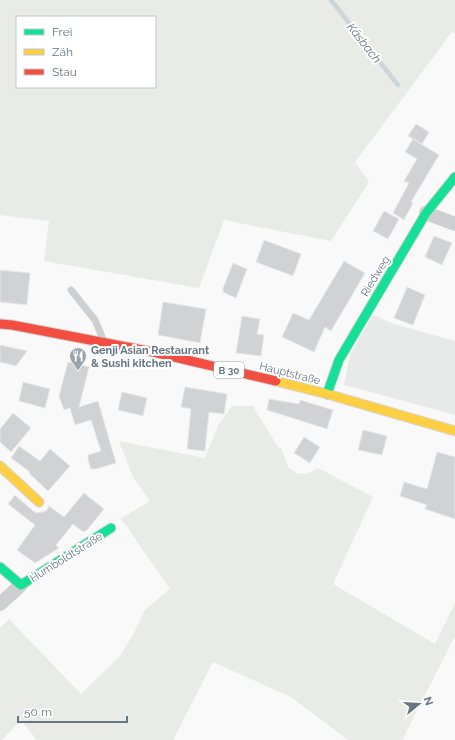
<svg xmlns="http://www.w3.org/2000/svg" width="455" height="740" font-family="Raleway,sans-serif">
  <rect width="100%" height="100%" fill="#f9f9f9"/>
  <!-- built -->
  <polygon fill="#e8e9e9" points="373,315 394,324 455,341 455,415 344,385 350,355"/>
  <!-- green -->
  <g fill="#e8ebe6" fill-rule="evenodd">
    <path d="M0,0H455V34L452,32L355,162L369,182L331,241L224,220L199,288L44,261L49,221L0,215ZM17,17H155V87H17Z"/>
    <polygon points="232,406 253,406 278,447 282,449 288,467 296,473 307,474 318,468 373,497 333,584 435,644 455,603 455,636 402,740 348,740 291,697 213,662 173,740 37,740 21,720 2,740 0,740 0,628 9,619 81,694 120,656 135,631 145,610 170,589 125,524 120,519 150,501 133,477 119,441 205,458 219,424"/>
  </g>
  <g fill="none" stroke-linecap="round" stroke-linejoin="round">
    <!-- stream -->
    <polyline stroke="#ced6d9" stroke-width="4.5" points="331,0 398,85"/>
  </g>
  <!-- building -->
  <g fill="#d0d2d3" stroke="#e8e8e8">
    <polygon points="416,124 429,132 422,144 408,136"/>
    <polygon points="413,139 439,155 411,202 413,203 404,220 393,213 409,183 404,181 417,159 405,152"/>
    <polygon points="384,211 399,219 388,239 373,231"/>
    <polygon points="434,236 452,243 442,265 425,257"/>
    <polygon points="264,240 301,254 293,276 256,262"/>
    <polygon points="344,261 365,273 331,331 325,327 314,352 282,337 293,313 309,320"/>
    <polygon points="233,263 247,269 236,298 223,292 223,288"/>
    <polygon points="0,270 30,273 27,305 0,302"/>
    <polygon points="407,287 425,295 413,325 394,318"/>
    <polygon points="163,302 206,309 200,343 158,335"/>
    <polygon points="242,316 260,319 257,334 264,335 261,356 236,353"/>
    <polygon points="0,345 27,351 16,366 0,362"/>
    <polygon points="68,362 89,367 79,407 98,401 116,463 96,469 91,469 88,459 88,455 101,451 91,420 75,425 70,408 64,410 59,396"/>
    <polygon points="23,382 50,389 45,408 19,401"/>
    <polygon points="185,387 227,394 224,414 209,412 205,451 187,449 191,409 181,407"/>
    <polygon points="122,392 147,398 143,416 118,410"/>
    <polygon points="269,399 299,404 300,400 333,410 327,429 267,410"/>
    <polygon points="13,413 31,428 11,452 0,442 0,429"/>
    <polygon points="363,430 387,436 382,455 358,450"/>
    <polygon points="304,437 320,447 310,463 294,453"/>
    <polygon points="19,446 40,461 50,449 70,466 48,491 29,473 30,472 11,458"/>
    <polygon points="437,452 455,457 455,519 425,509 427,505 400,496 404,482 427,489"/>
    <polygon points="84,493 104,509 87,530 83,532 73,524 56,545 59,548 35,563 17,550 35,525 8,504 15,495 32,510 36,513 43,512 47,510 49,506 64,517"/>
  </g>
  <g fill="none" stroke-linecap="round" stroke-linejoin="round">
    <!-- fast casing -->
    <g stroke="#d5d6d7" stroke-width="11">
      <g id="fast">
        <polyline points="327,394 339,360 426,213 455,177"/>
        <polyline points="0,567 21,585 111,528"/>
      </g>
    </g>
    <!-- slow casing -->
    <g stroke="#d5d6d7" stroke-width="11">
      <g id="slow">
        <polyline points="276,381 327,394 455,431"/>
        <polyline points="0,466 39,502"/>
      </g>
    </g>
    <!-- jam casing -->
    <g stroke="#d5d6d7" stroke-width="11">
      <polyline id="jam" points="0,324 12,325 153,352 276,381"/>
    </g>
    <!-- lane -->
    <polyline stroke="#cecfd0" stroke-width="7" points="71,290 95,320 103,339"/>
    <!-- street -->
    <g stroke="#cecfd0" stroke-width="14">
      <polyline points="426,213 455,224"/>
      <polyline points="0,604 21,585"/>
    </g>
    <!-- fast -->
    <use href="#fast" stroke="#16e098" stroke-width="9"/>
    <!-- slow -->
    <use href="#slow" stroke="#ffcf43" stroke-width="9"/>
    <!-- jam -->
    <use href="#jam" stroke="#f24e42" stroke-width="9"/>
  </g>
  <!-- icons -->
  <defs>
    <g id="restaurant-pin" transform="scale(0.9)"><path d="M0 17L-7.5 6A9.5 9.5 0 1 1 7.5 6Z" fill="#99a4ac" stroke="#fff"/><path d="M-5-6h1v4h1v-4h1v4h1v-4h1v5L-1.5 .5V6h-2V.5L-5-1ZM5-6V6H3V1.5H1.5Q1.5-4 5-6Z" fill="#fff"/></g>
  </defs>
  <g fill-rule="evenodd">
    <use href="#restaurant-pin" x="78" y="356"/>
  </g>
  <g text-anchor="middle" stroke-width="4" stroke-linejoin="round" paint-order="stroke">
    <!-- shield labels -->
    <rect fill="#fff" stroke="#939fa8" stroke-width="1" x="214" y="362" width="30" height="16" rx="3"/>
    <g font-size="10" font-weight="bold" fill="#657683">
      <text x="229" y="374">B 30</text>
    </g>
    <!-- street labels -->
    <g font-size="11" fill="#657683" stroke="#fff">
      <text transform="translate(375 276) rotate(-59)" y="4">Riedweg</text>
      <text transform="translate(290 373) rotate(14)" y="4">Hauptstraße</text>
      <text transform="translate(66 557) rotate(-32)" y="4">Humboldtstraße</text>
    </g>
    <!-- poi labels -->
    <g font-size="11" font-weight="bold" fill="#657683" stroke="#fff" text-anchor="start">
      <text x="91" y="354">Genji Asian Restaurant<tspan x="91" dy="13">&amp; Sushi kitchen</tspan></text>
    </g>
    <!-- water labels -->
    <g font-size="12" font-style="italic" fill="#60757c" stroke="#fff">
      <text transform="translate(364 43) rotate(52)" y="4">Käsbach</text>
    </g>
  </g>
  <!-- legend -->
  <rect x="16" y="16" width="140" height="72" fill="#ffffff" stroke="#c1c8cd"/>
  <rect x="24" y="29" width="20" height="6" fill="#16e098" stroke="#c1c8cd"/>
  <text x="52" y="36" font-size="12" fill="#657683">Frei</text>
  <rect x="24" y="49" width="20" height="6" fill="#ffcf43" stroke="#c1c8cd"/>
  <text x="52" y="56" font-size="12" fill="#657683">Zäh</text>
  <rect x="24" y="69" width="20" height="6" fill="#f24e42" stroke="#c1c8cd"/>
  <text x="52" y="76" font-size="12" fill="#657683">Stau</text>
  <!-- north arrow -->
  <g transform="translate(419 704) rotate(72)" stroke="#ffffff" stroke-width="3" paint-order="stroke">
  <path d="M0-3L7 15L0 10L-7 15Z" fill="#657683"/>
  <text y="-6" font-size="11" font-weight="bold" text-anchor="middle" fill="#657683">N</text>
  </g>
  <!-- scale -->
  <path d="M18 716v6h109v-6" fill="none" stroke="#657683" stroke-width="2"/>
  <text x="24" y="716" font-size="12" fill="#657683" stroke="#ffffff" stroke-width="3" paint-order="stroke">50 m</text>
</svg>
